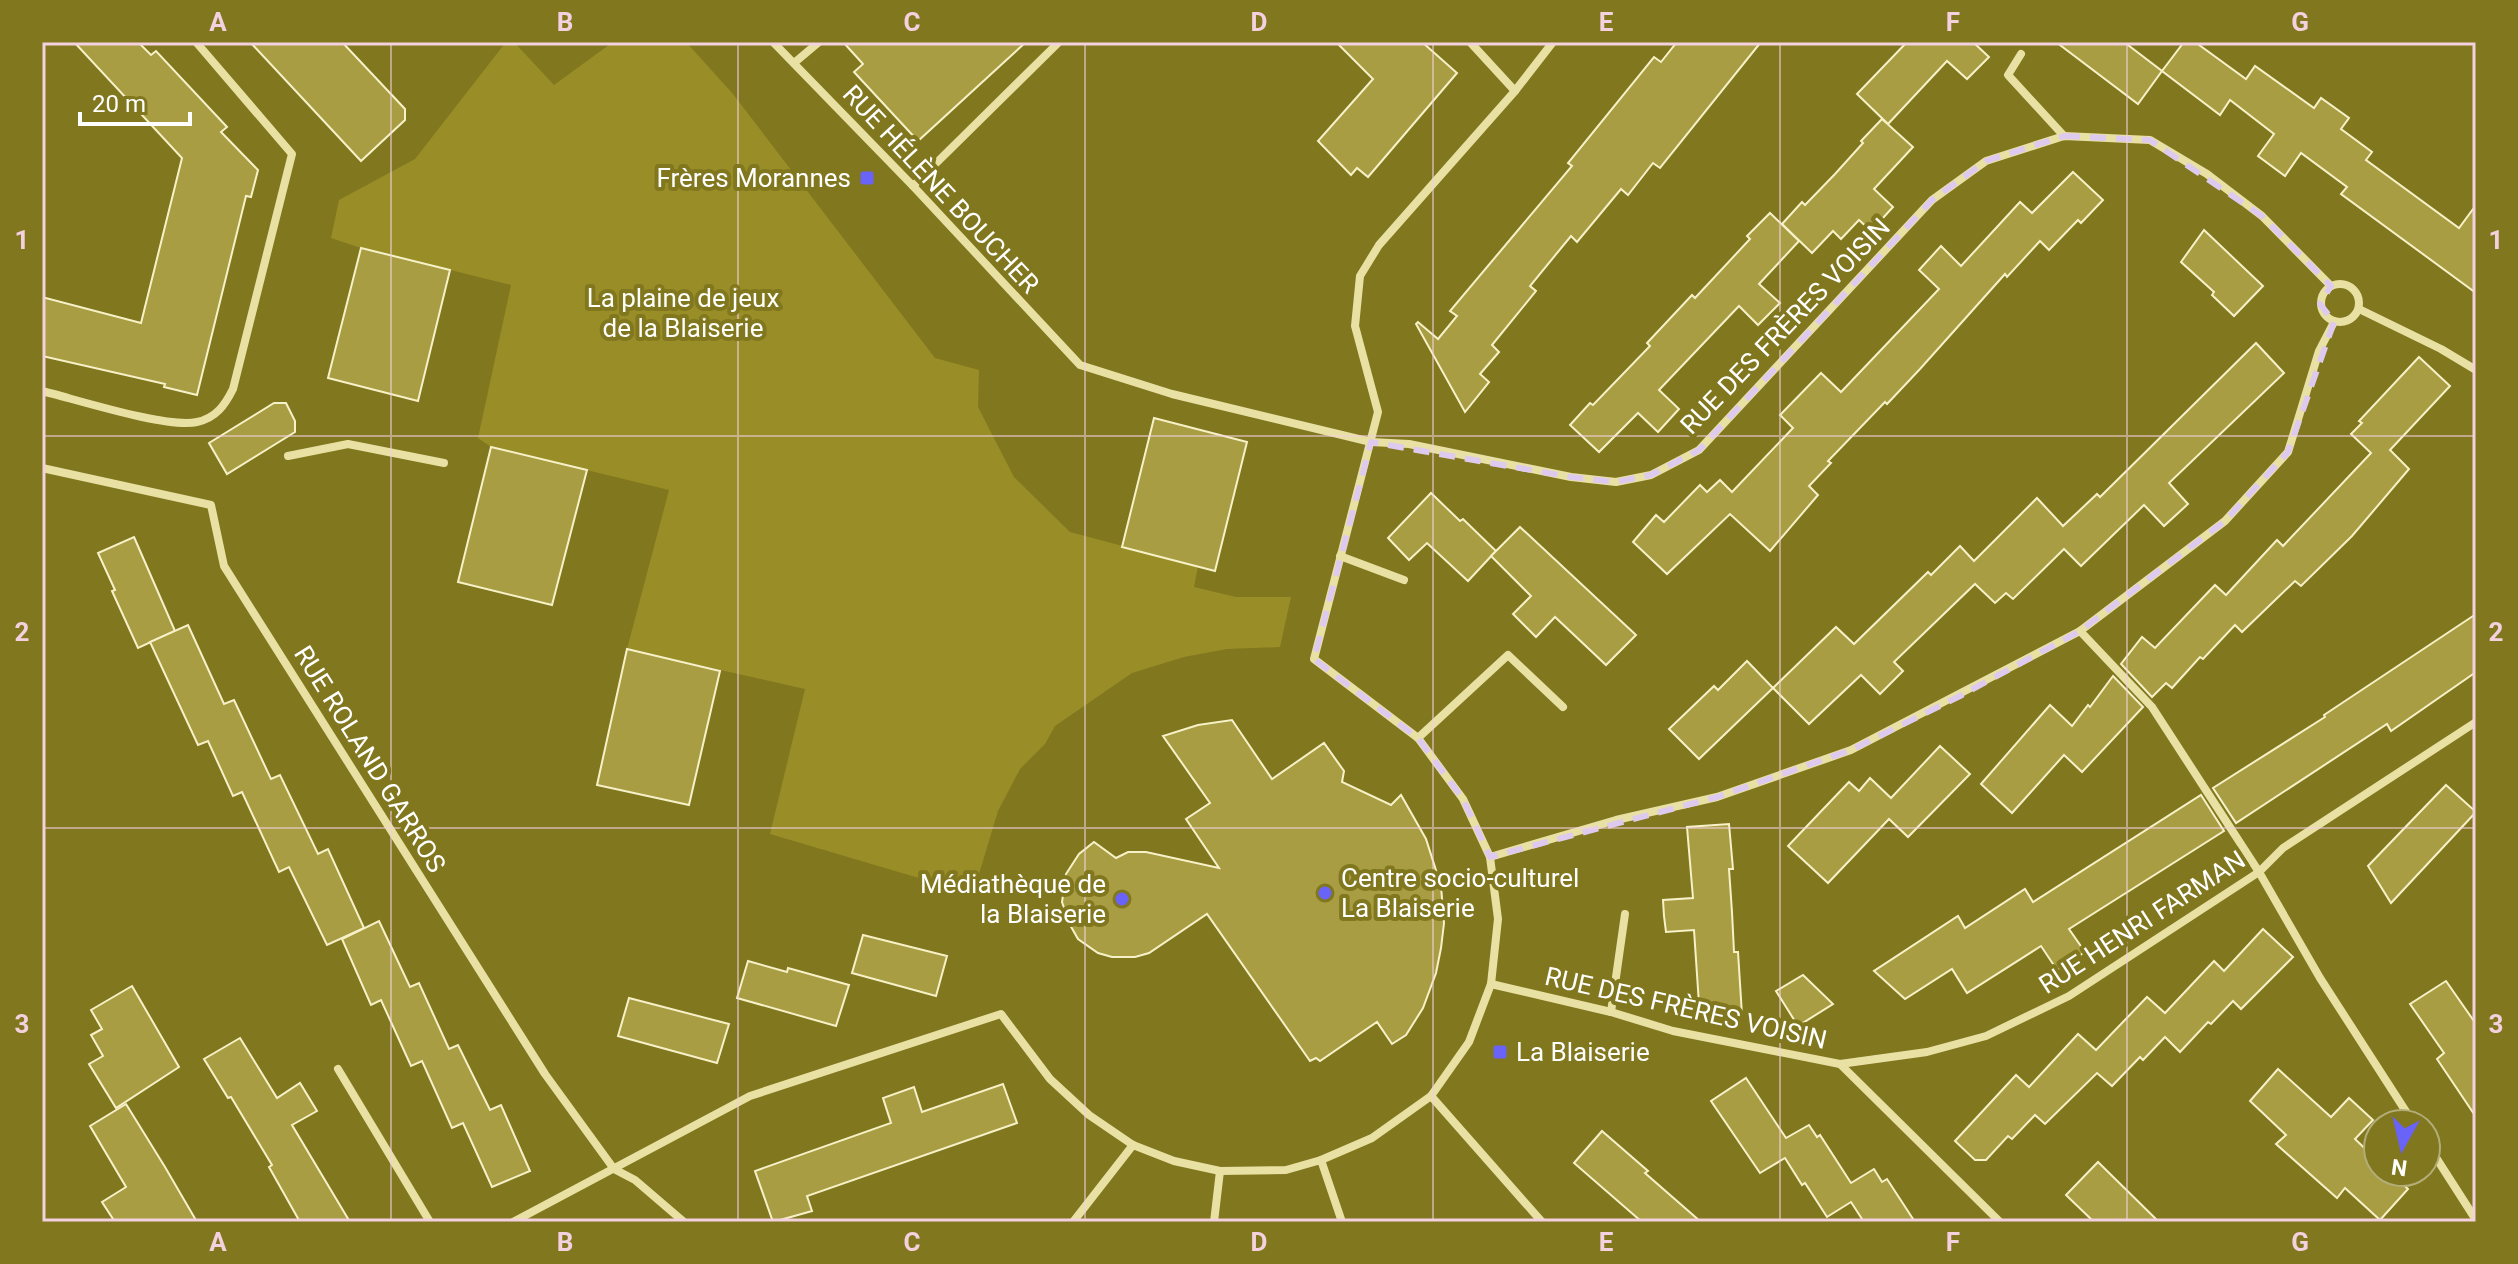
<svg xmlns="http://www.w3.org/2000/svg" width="2518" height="1264" font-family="Roboto,sans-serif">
  <rect width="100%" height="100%" fill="#81771e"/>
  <!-- green -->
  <polygon fill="#998d28" points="506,42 514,42 554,85 613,42 686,42 733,94 935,358 979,370 978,407 1014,477 1070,532 1198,566 1194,587 1236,597 1291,597 1280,647 1227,649 1184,657 1132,673 1055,726 1045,744 1020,769 998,811 973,894 770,834 805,689 627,649 669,490 491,447 478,438 511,285 361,248 331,238 339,200 415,159"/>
  <!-- building -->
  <g fill="#a89d43" stroke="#f7f1c8" stroke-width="2">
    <polygon points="74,42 138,42 151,55 156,51 227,127 221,132 258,170 251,197 246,196 197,395 164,387 165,384 42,356 42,297 141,323 182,158"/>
    <polygon points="250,42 342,42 405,109 405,120 361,161"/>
    <polygon points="843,42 1026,42 918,141 854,72 863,64"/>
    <polygon points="1336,42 1422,42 1457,73 1368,177 1357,168 1351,175 1318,141 1373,79"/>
    <polygon points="1677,42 1761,42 1660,168 1653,163 1628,195 1621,189 1577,242 1571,236 1530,286 1536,291 1492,345 1499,352 1480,374 1489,382 1465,412 1416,324 1418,322 1438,339 1457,316 1450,311 1572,166 1568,163 1654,57 1661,62"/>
    <polygon points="1907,42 1973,42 1989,57 1967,79 1947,61 1888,124 1857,94"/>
    <polygon points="2056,42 2124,42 2162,71 2138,104"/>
    <polygon points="2184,42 2195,42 2246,79 2255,66 2314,108 2321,98 2349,118 2341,129 2372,152 2366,160 2459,228 2476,205 2476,293 2341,194 2347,187 2301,153 2285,176 2258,156 2274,134 2230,100 2220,115 2162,71"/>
    <polygon points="1882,119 1913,147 1874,189 1893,207 1871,231 1859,220 1841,239 1833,231 1812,253 1782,224 1802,202 1805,205 1835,174 1863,143 1861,141"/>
    <polygon points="2073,172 2103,200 2081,223 2078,220 2049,250 2040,241 2007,277 2005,274 1920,369 1887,404 1885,402 1828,461 1831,463 1809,486 1818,495 1770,551 1730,514 1667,574 1633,542 1656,515 1664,522 1700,485 1707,492 1720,480 1732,492 1793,428 1780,415 1821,373 1841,392 1939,289 1919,270 1941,246 1961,266 2020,202 2032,213"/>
    <polygon points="1770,213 1799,241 1759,284 1780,303 1758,325 1739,306 1659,390 1679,409 1658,432 1638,413 1599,452 1570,425 1590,403 1593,405 1650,346 1647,343 1692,295 1695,298 1750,239 1747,236"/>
    <polygon points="2204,230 2263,286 2234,316 2212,295 2214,292 2181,262"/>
    <polygon points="361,248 450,270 418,401 328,378"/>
    <polygon points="2256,343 2284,373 2169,483 2188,504 2164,526 2144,505 2081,566 2064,549 2013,599 2006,593 1995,603 1975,584 1894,662 1903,671 1880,694 1861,675 1809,724 1773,688 1836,627 1854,644 1928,572 1931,575 1960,546 1974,561 2037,498 2063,526 2097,494 2100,497"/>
    <polygon points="2419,357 2450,386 2390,450 2409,469 2352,536 2301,586 2295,581 2242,632 2235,625 2203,659 2200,657 2172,688 2166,683 2152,697 2121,664 2142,637 2155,648 2215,585 2226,595 2277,540 2283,546 2371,453 2351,434 2362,423 2359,421"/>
    <polygon points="274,403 286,403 295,421 295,432 227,474 209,443"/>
    <polygon points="1154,418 1247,442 1215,571 1122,547"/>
    <polygon points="491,447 587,470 552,605 458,582"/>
    <polygon points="1431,493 1460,521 1463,519 1496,551 1468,581 1427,543 1409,560 1388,538"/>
    <polygon points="1520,527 1636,635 1606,665 1555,617 1536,637 1513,614 1531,596 1491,556"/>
    <polygon points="134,537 175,631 138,648 112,591 115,590 98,553"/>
    <polygon points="2476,614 2476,672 2391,731 2387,724 2236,823 2213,788 2325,717 2324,715"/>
    <polygon points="188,625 224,704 234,700 271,779 280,775 318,854 328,849 364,928 327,945 289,867 279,872 242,792 233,796 208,741 198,745 150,642"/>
    <polygon points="627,649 720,671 689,805 597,785"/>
    <polygon points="1747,661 1773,688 1699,759 1669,729 1714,686 1718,690"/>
    <polygon points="2113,676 2143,707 2082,772 2064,755 2012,813 1981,784 2050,705 2072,726 2088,705 2090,707"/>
    <polygon points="1232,720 1272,779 1324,743 1344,771 1342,782 1391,805 1401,795 1426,839 1441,886 1444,923 1441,948 1436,973 1423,1008 1406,1035 1392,1044 1377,1022 1320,1061 1316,1058 1310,1061 1207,914 1149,953 1135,957 1112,957 1098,953 1078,939 1069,923 1062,902 1066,874 1079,854 1094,842 1116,858 1128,852 1146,852 1219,868 1186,819 1210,803 1163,736 1198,725"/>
    <polygon points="1940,746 1970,774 1908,837 1889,819 1828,883 1788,846 1849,782 1859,791 1870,778 1891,798"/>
    <polygon points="2446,785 2476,812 2391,903 2368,866"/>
    <polygon points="2201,795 2224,831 2069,929 2085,952 2057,970 2041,946 1967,993 1952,969 1905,999 1874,971 1958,916 1965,928 2025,889 2033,902"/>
    <polygon points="1729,824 1733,869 1729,869 1732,912 1734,952 1738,952 1742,1015 1699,1004 1694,930 1666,932 1664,916 1663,900 1693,898 1687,827"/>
    <polygon points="379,921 410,987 419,983 449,1049 458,1045 490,1110 501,1105 530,1171 492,1187 463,1123 452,1128 422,1061 411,1066 381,1000 371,1005 342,939"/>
    <polygon points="2263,929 2293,957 2241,1009 2233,1001 2211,1024 2208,1022 2180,1052 2165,1037 2143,1060 2140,1057 2112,1086 2097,1073 2045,1124 2035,1115 2012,1139 2008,1136 1986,1160 1975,1160 1955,1141 2016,1075 2029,1087 2078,1034 2096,1050 2147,997 2165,1013 2214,961 2224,971"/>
    <polygon points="863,935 947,956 936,996 852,973"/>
    <polygon points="748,961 787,972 788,968 849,985 836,1026 737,998"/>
    <polygon points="1803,975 1833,1004 1798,1026 1776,991"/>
    <polygon points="2446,981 2476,1024 2476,1117 2437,1059 2444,1053 2410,1004"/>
    <polygon points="132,986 179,1067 116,1108 89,1064 103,1056 91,1035 102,1029 91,1010"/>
    <polygon points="629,998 729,1024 717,1063 618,1036"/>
    <polygon points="240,1038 277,1098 300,1083 317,1111 292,1125 350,1222 300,1222 269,1167 272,1165 231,1097 228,1098 204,1059"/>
    <polygon points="2278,1069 2331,1117 2349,1098 2373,1120 2355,1139 2378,1161 2378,1172 2390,1172 2408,1189 2380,1220 2345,1188 2337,1198 2276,1144 2286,1135 2250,1101"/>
    <polygon points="1746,1078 1786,1138 1809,1125 1817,1137 1820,1135 1851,1183 1874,1169 1882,1182 1887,1179 1915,1222 1864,1222 1851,1202 1827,1217 1805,1183 1802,1185 1785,1158 1760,1173 1711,1101"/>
    <polygon points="1003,1084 1017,1123 807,1196 812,1211 773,1222 755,1171 891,1123 883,1098 914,1087 922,1112"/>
    <polygon points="126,1104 165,1167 197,1222 115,1222 102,1202 126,1187 90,1126"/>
    <polygon points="1602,1131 1648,1171 1645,1173 1701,1222 1642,1222 1574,1163"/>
    <polygon points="2098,1162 2159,1222 2094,1222 2066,1195"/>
  </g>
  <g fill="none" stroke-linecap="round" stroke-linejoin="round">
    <!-- minor -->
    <g stroke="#e9e1a4" stroke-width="8">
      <polyline points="773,42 913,186 1080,365 1172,394 1371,442 1409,444 1571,477 1616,482 1651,475 1699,450 1932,200 1986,161 2064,136 2150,140 2207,174 2262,216 2331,286"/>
      <polyline points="1470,42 1515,91"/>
      <polyline points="2021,54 2008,75 2064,136"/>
      <polyline points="794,63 819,42"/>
      <polyline points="913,186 1059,42"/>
      <circle cx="2340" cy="303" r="19"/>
      <polyline points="2359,309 2441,349 2476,370"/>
      <path d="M42,391C75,399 168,429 197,422C216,418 225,405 233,389L292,154L196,42"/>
      <polyline points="288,456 348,444 444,463"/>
      <polyline points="42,468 211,505 224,566 545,1074 614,1169 635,1180 684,1222"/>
      <polyline points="1340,556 1404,580"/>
      <polyline points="2080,631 2152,707 2259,872 2320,978 2414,1124"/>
      <polyline points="1418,738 1508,655 1563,707"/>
      <polyline points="1490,857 1616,820 1717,797 1851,750 2080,631 2225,521 2288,452 2319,351 2334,322"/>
      <polyline points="1491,984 1611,1012 1673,1031 1840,1064 2000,1222"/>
      <polyline points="1611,1012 1625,914"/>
      <polyline points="1840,1064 1927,1052 1986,1036 2069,996 2259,872 2283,848 2476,722"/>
      <polyline points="338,1069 430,1222"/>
      <polyline points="1431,1096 1542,1222"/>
      <polyline points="2426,1142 2476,1220"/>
      <polyline points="1321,1160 1342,1222"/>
      <polyline points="513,1222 750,1096 1001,1014 1050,1079 1089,1115 1133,1145 1174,1161 1220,1171 1286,1170 1321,1160 1372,1138 1431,1096 1469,1042 1491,984 1498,919 1490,857 1463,799 1418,738 1314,659 1378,412 1355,326 1360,276 1379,245 1515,91 1553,42"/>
      <polyline points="1073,1222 1133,1145"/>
      <polyline points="1214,1222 1220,1171"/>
    </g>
  </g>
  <!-- marked area -->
  <path fill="none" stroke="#decaef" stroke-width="6" stroke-dasharray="16 10" stroke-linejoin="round" d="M2064,136L2150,140L2262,216L2331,286L2320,304L2334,322L2288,452L2225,521L2080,631L1960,696L1851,750L1717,797L1490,857L1463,799L1418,738L1314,659L1371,442L1571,477L1616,482L1651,475L1699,450L1932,200L1986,161Z"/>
  <!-- grid -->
  <path fill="none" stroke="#f3d1de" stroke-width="2" stroke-opacity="0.55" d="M391,42V1222M738,42V1222M1085,42V1222M1433,42V1222M1780,42V1222M2127,42V1222M42,436H2476M42,828H2476"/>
  <!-- markers -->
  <g fill="#6a63f7" stroke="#81771e" stroke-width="3">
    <rect x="859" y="170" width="16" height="16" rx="4"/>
    <circle cx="1325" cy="893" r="8"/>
    <circle cx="1122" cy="899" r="8"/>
    <rect x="1492" y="1044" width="16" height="16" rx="4"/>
  </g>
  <g text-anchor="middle" stroke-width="8" stroke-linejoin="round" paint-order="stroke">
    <!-- poi labels -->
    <g font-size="26" fill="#fff" stroke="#81771e" text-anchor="end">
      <text x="851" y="187">Frères Morannes</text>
      <text x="1341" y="887" text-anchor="start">Centre socio-culturel<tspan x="1341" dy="30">La Blaiserie</tspan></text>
      <text x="1106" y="893">Médiathèque de<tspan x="1106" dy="30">la Blaiserie</tspan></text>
      <text x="1516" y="1061" text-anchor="start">La Blaiserie</text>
    </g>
    <!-- street labels -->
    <g font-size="26" fill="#fff" stroke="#81771e">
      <text transform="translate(941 189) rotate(47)" y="9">RUE HÉLÈNE BOUCHER</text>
      <text transform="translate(1785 326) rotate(-46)" y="9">RUE DES FRÈRES VOISIN</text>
      <text transform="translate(370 759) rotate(58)" y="9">RUE ROLAND GARROS</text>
      <text transform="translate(2142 922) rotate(-33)" y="9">RUE HENRI FARMAN</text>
      <text transform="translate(1686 1008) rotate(13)" y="9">RUE DES FRÈRES VOISIN</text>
    </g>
    <!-- park labels -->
    <g font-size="26" fill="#fefefa" stroke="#81771e">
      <text x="683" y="307">La plaine de jeux<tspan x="683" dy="30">de la Blaiserie</tspan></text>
    </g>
  </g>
  <!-- border -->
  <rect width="2518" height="1264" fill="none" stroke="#81771e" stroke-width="88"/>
  <!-- north arrow -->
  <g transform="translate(2402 1148) rotate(188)"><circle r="38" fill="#81771e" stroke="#b3ad78" stroke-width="2"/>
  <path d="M0-6L14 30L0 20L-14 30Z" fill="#6a63f7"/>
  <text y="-12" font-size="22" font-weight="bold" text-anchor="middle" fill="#ffffff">N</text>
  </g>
  <!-- scale -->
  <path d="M80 112v12h110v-12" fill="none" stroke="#ffffff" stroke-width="4"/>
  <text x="92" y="112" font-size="24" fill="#ffffff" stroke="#81771e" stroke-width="6" paint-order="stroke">20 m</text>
  <rect x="44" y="44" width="2430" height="1176" fill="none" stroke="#f3d1de" stroke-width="3"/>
  <g font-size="26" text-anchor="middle" font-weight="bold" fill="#f3d1de">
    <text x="218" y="31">A</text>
    <text x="565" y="31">B</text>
    <text x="912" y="31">C</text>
    <text x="1259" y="31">D</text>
    <text x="1606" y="31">E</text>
    <text x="1953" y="31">F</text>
    <text x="2300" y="31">G</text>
    <text x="22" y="249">1</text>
    <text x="2496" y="249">1</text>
    <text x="22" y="641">2</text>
    <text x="2496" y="641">2</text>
    <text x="22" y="1033">3</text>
    <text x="2496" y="1033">3</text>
    <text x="218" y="1251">A</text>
    <text x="565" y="1251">B</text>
    <text x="912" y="1251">C</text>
    <text x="1259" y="1251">D</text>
    <text x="1606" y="1251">E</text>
    <text x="1953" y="1251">F</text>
    <text x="2300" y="1251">G</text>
  </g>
</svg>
